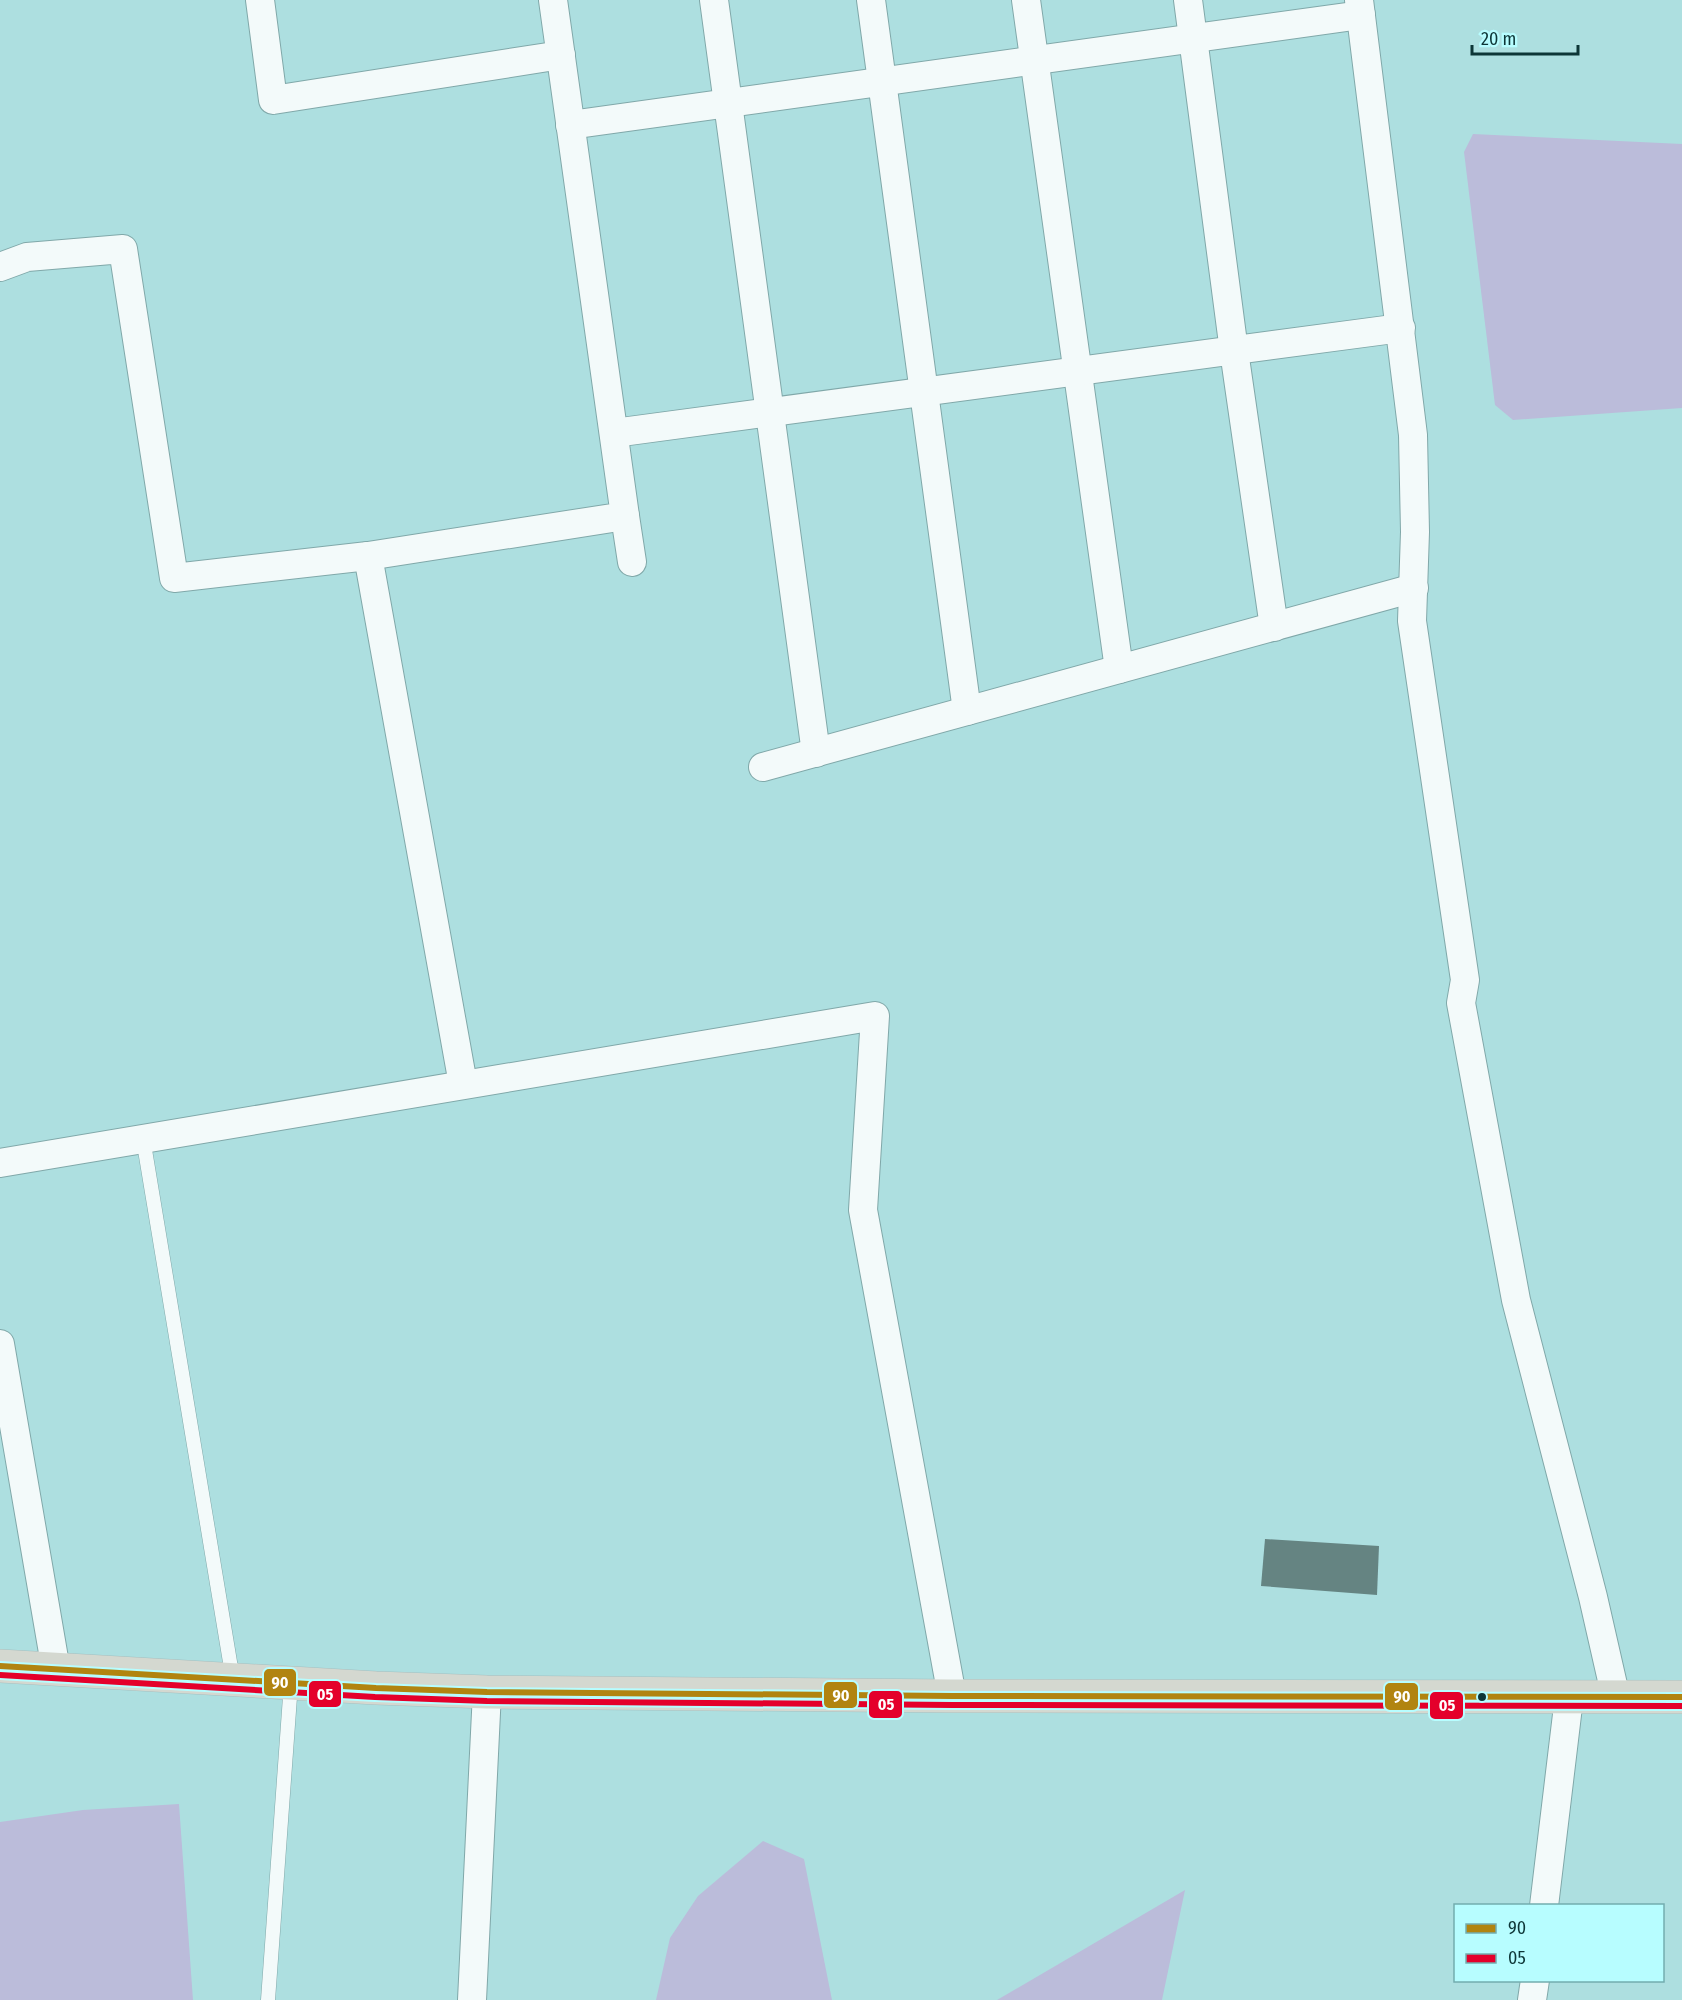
<svg xmlns="http://www.w3.org/2000/svg" width="1682" height="2000" font-family="'Fira Sans Condensed',sans-serif">
  <rect width="100%" height="100%" fill="#addfe0"/>
  <!-- forest -->
  <g fill="#bbbcda">
    <polygon points="1473,134 1682,144 1682,408 1513,420 1495,405 1464,152"/>
    <polygon points="179,1804 193,2000 0,2000 0,1822 83,1810"/>
    <polygon points="763,1841 804,1859 832,2000 656,2000 670,1938 698,1896"/>
    <polygon points="1185,1890 1162,2000 997,2000"/>
  </g>
  <!-- building -->
  <polygon fill="#658482" points="1265,1539 1379,1546 1377,1595 1261,1586"/>
  <g fill="none" stroke-linecap="round" stroke-linejoin="round">
    <!-- service casing -->
    <g stroke="#80a8a9" stroke-width="15">
      <g id="service">
        <polyline points="143,1138 233,1680"/>
        <polyline points="268,2000 291,1683"/>
      </g>
    </g>
    <!-- minor casing -->
    <g stroke="#80a8a9" stroke-width="30">
      <g id="minor">
        <polyline points="260,0 273,100 561,55"/>
        <polyline points="714,0 816,753"/>
        <polyline points="871,0 967,711"/>
        <polyline points="1026,0 1119,669"/>
        <polyline points="1188,0 1234,351 1274,627"/>
        <polyline points="1359,0 1413,435 1415,532 1412,621 1465,980 1461,1003 1516,1300 1593,1597 1616,1698"/>
        <polyline points="570,125 1361,15"/>
        <polyline points="0,267 27,257 123,249 174,578 368,556 625,516 553,0"/>
        <polyline points="614,433 1401,328"/>
        <polyline points="625,516 632,562"/>
        <polyline points="368,556 463,1084"/>
        <polyline points="763,767 1414,588"/>
        <polyline points="0,1163 875,1016 863,1210 952,1696"/>
        <polyline points="0,1344 56,1670"/>
        <polyline points="1544,1906 1569,1698"/>
        <polyline points="472,2000 487,1692"/>
        <polyline points="1532,2000 1535,1980"/>
      </g>
    </g>
    <!-- trunk casing -->
    <g stroke="#a5c0c1" stroke-width="34">
      <polyline id="trunk" points="0,1666 376,1688 487,1692 952,1696 1682,1697"/>
    </g>
    <!-- service -->
    <use href="#service" stroke="#f3fafa" stroke-width="14"/>
    <!-- minor -->
    <use href="#minor" stroke="#f3fafa" stroke-width="28"/>
    <!-- trunk -->
    <use href="#trunk" stroke="#d4d8d0" stroke-width="33"/>
    <!-- bus-1 casing -->
    <g stroke="#b7fdff" stroke-width="10">
      <polyline id="bus-1" points="0,1666 376,1688 487,1692 952,1696 1682,1697"/>
    </g>
    <!-- bus-2 casing -->
    <g stroke="#b7fdff" stroke-width="10">
      <polyline id="bus-2" points="0,1675 375,1697 487,1701 952,1705 1682,1706"/>
    </g>
    <!-- bus-1 -->
    <use href="#bus-1" stroke="#b18410" stroke-width="6"/>
    <!-- bus-2 -->
    <use href="#bus-2" stroke="#e4002b" stroke-width="6"/>
  </g>
  <!-- markers -->
  <circle fill="#0d3637" stroke="#b7fdff" stroke-width="2" cx="1482" cy="1697" r="5"/>
  <g stroke="#b7fdff" stroke-width="2">
    <rect x="263" y="1668" width="34" height="29" rx="6" fill="#b18410"/>
    <rect x="308" y="1680" width="34" height="28" rx="6" fill="#e4002b"/>
    <rect x="823" y="1681" width="35" height="28" rx="6" fill="#b18410"/>
    <rect x="1384" y="1682" width="35" height="29" rx="6" fill="#b18410"/>
    <rect x="868" y="1690" width="35" height="29" rx="6" fill="#e4002b"/>
    <rect x="1429" y="1691" width="35" height="29" rx="6" fill="#e4002b"/>
  </g>
  <g font-size="16" text-anchor="middle" font-weight="bold" fill="#fff">
    <text x="280" y="1688">90</text>
    <text x="325" y="1700">05</text>
    <text x="841" y="1701">90</text>
    <text x="1402" y="1702">90</text>
    <text x="886" y="1710">05</text>
    <text x="1447" y="1711">05</text>
  </g>
  <!-- legend -->
  <rect x="1454" y="1904" width="210" height="78" fill="#b7fdff" stroke="#73adaf" stroke-width="1.5"/>
  <rect x="1466" y="1924" width="30" height="9" fill="#b18410" stroke="#73adaf" stroke-width="1.5"/>
  <text x="1508" y="1934" font-size="18" fill="#0d3637">90</text>
  <rect x="1466" y="1954" width="30" height="9" fill="#e4002b" stroke="#73adaf" stroke-width="1.5"/>
  <text x="1508" y="1964" font-size="18" fill="#0d3637">05</text>
  <!-- scale -->
  <path d="M1472 45v9h106v-9" fill="none" stroke="#0d3637" stroke-width="3"/>
  <text x="1481" y="45" font-size="18" fill="#0d3637" stroke="#b7fdff" stroke-width="4.5" paint-order="stroke">20 m</text>
</svg>
